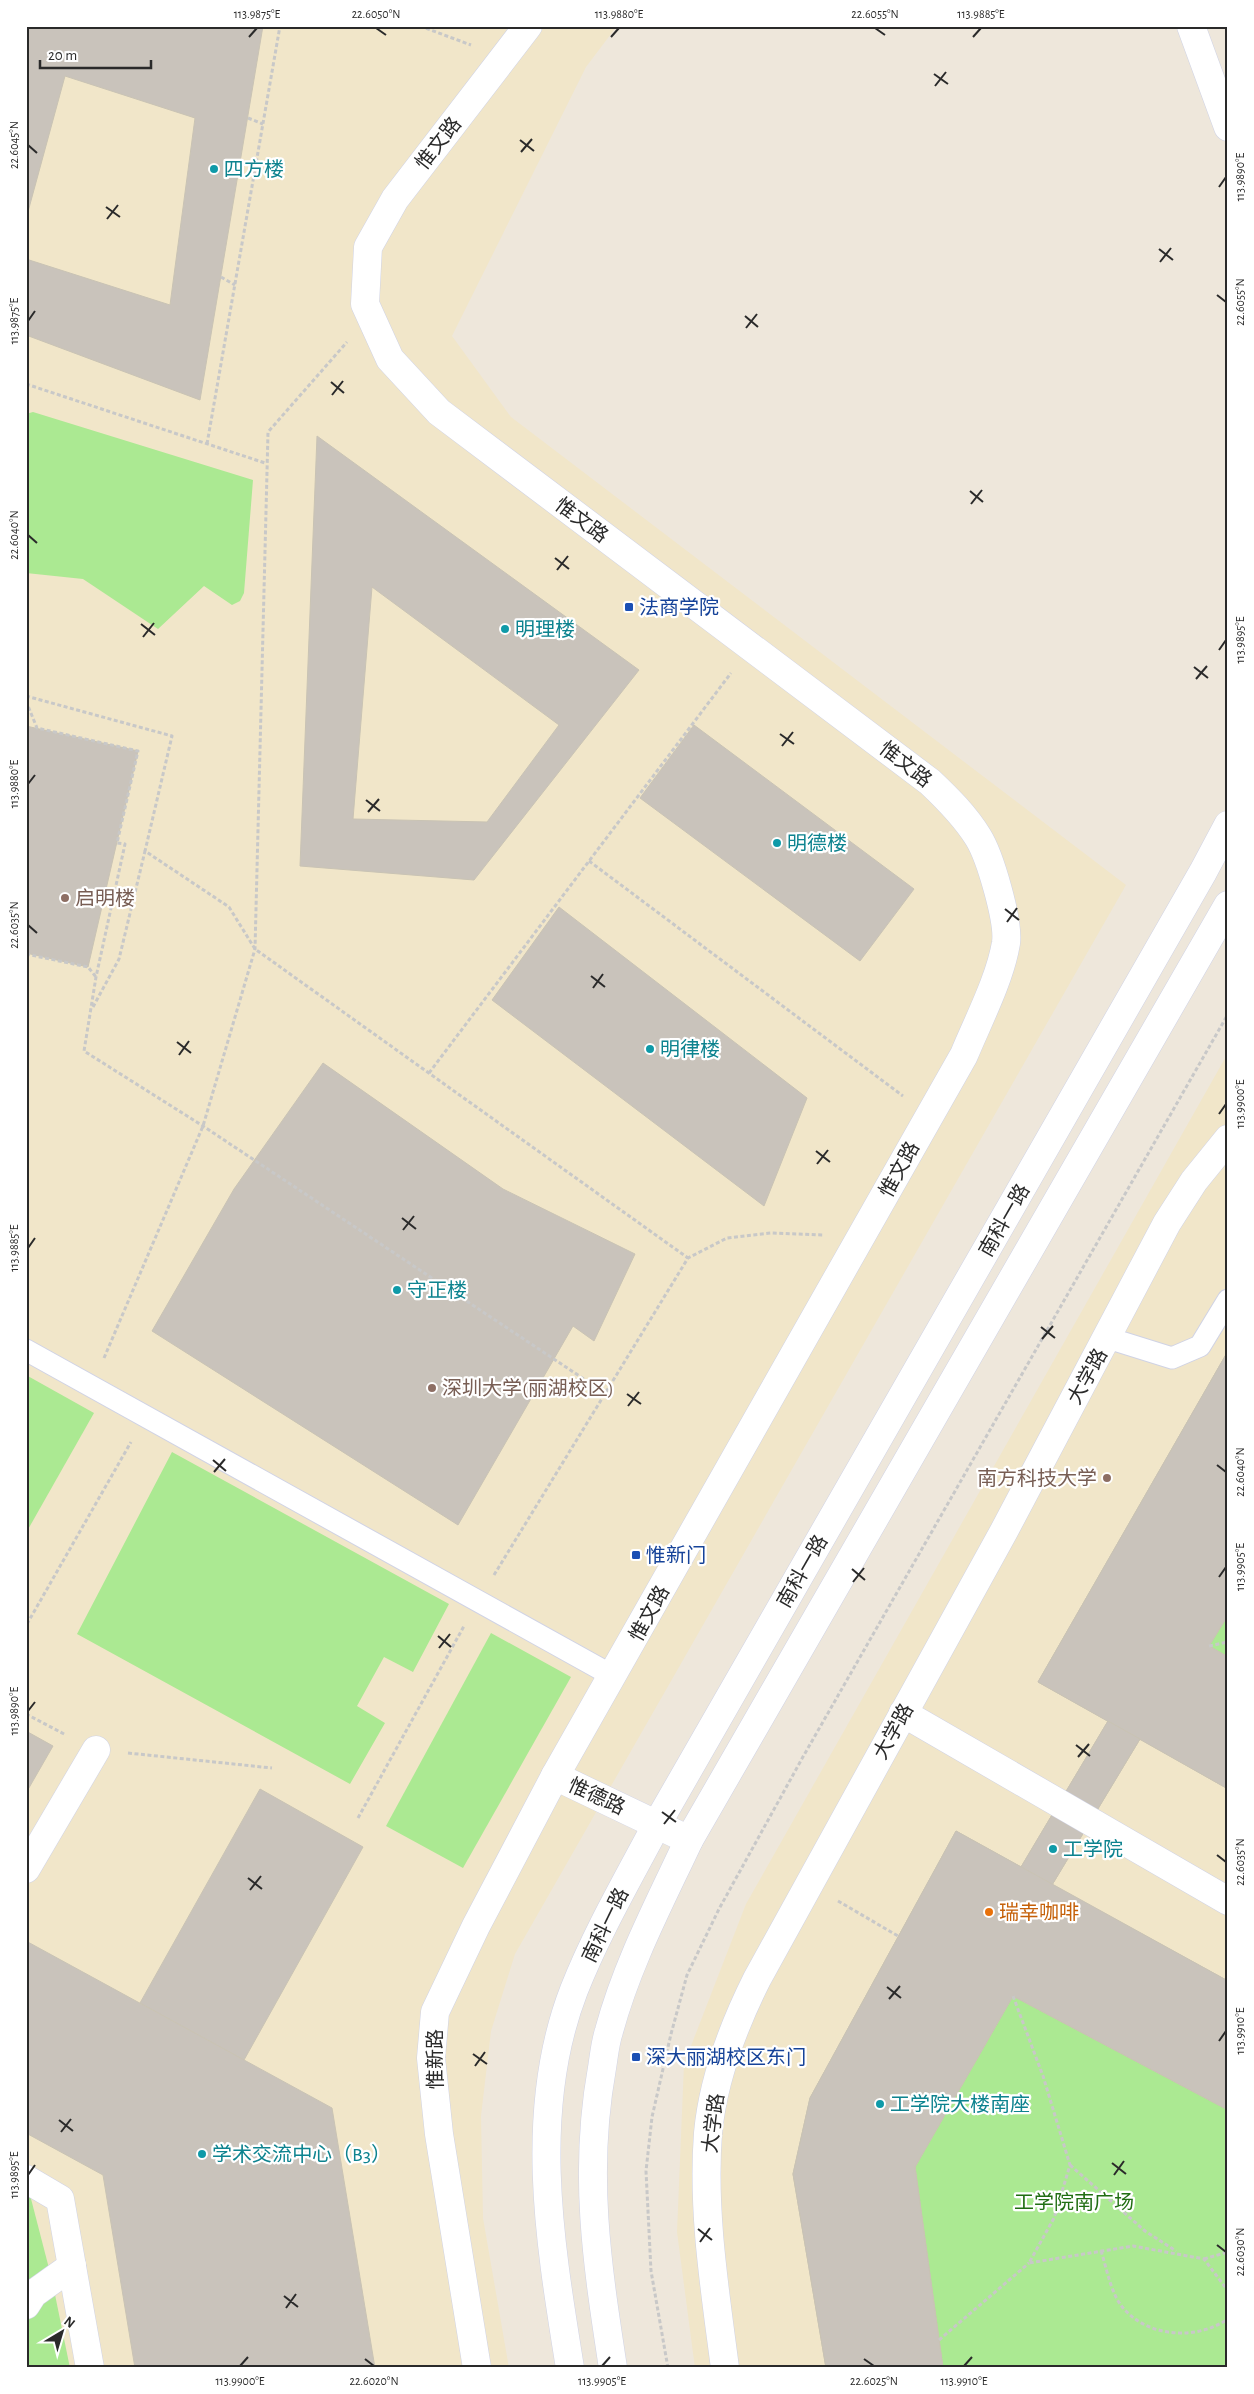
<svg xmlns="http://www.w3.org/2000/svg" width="1254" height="2394" font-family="'Alegreya Sans','Noto Sans SC',sans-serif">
  <rect width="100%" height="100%" fill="#eee7db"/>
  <!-- education -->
  <g fill="#f1e6c9">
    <polygon points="26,26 617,26 586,67 452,336 511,417 1126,885 515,1954 491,2031 481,2116 483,2218 509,2368 26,2368"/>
    <polygon points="1228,1053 1228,2368 695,2368 677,2232 684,2064 746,1904"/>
  </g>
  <!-- green -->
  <g fill="#abe992">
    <polygon points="33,412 253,480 244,593 240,601 232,605 204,586 158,629 83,579 26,573 26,414"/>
    <polygon points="26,1375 94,1413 26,1533"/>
    <polygon points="172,1452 449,1604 413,1672 384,1657 357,1706 385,1723 350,1784 77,1634"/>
    <polygon points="1228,1615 1228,1657 1209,1646"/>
    <polygon points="491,1633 571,1677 463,1868 386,1826"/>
    <polygon points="1013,1996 1228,2110 1228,2368 943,2368 915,2167"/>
    <polygon points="26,2189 29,2191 52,2280 70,2368 26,2368"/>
  </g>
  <!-- building -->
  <g fill="#c9c3bb" stroke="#c9c3b4" fill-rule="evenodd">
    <polygon points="26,26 263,26 200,400 26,335 26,259 170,305 195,118 65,76 26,219"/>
    <path d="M317,436L639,670L474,880L300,866ZM372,587L559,725L487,822L353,819Z"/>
    <polygon points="694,725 914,889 860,961 640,798"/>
    <polygon points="26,726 138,751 88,967 26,953"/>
    <polygon points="559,907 807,1098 764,1206 492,1000"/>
    <polygon points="323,1063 503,1189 635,1254 594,1341 573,1326 458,1525 152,1331 234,1189"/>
    <polygon points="1228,1351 1228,1615 1209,1646 1228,1657 1228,1789 1140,1739 1052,1885 1228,1981 1228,2110 1013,1996 915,2167 943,2368 826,2368 793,2174 810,2098 956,1831 1021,1867 1108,1721 1038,1682"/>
    <polygon points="1228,1351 1228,1615 1209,1646 1228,1657 1228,1789 1038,1682"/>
    <polygon points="1108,1721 1140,1739 1052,1885 1021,1867"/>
    <polygon points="26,1731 53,1746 26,1793"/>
    <polygon points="260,1789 363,1847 244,2060 140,2003"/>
    <polygon points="956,1831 1228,1981 1228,2110 1013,1996 915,2167 943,2368 826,2368 793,2174 810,2098"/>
    <polygon points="26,1941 332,2108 375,2368 135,2368 103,2175 26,2133"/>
  </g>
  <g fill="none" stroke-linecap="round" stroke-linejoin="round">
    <!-- lane casing -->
    <g stroke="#d0d3e5" stroke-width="23">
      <g id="lane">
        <polyline points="1108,1338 1172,1358 1200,1346 1228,1300"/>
        <polyline points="26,1350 613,1676"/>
      </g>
    </g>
    <!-- street casing -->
    <g stroke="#d0d3e5" stroke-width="29">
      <g id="street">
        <polyline points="903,1713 1228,1901"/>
        <polyline points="555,1776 689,1840"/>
        <polyline points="26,1869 96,1750"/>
        <polyline points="26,2179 60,2199 90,2368"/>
        <polyline points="26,2305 33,2294 72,2266"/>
        <path d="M477,2368L439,2134L431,2058L435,2012L476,1926L555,1776L964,1055C978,1021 1000,979 1006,943C1009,921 990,856 978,837C965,816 948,799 930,782L439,412L390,359L365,304L368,247L395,199L528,26"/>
        <path d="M725,2368C715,2291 702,2211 708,2133C713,2079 733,2027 757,1979L1004,1531L1167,1223L1194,1181L1228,1139"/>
      </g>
    </g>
    <!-- secondary casing -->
    <g stroke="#d0d3e5" stroke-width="29">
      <g id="secondary">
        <polyline points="1191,26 1228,127"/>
        <path d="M570,2368C550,2244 527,2111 574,1990C597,1932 628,1879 657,1824L1203,872L1228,825"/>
        <path d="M613,2368C597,2264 583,2173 602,2068C604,2056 605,2043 609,2031C627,1964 660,1902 689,1840L1228,905"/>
      </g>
    </g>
    <!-- path -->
    <g stroke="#c8c8c8" stroke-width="3" stroke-dasharray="4 2.5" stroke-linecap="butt">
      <polyline points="420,26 471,45"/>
      <polyline points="248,118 263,124"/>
      <polyline points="221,277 235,285"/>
      <polyline points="26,384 265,463"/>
      <polyline points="207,444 280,26"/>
      <polyline points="26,696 172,736 145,851"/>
      <polyline points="26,701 37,728 138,751 117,843 125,844 96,977 84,1051 203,1126 605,1393"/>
      <polyline points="589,861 903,1096"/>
      <polyline points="26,954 88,967 96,977"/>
      <polyline points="93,1007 119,959 145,851 229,907 255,949 688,1258"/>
      <polyline points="429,1073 731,673"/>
      <polyline points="104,1358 203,1126 255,949 268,432 347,342"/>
      <polyline points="494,1575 688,1258 727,1238 771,1233 824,1235"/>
      <polyline points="27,1624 131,1442"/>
      <polyline points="1209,1646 1228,1642"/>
      <polyline points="26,1714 66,1735"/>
      <polyline points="128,1753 272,1768"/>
      <polyline points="358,1818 464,1626"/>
      <polyline points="838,1901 898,1936"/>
      <polyline points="1013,1996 1043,2076 1070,2165 1054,2218 1029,2263 1133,2246 1204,2259 1228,2291"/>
      <polyline points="1070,2165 1145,2231 1176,2251"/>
      <path d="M1101,2251C1107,2269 1111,2295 1124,2309C1150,2338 1197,2340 1228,2319"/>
      <polyline points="1204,2259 1228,2252"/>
      <polyline points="939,2340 1029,2263"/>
      <polyline points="668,2368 651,2271 646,2171 652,2117 671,2034 687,1975 719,1909 804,1755 1228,1014"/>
    </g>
    <!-- lane -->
    <use href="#lane" stroke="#fff" stroke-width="21"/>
    <!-- street -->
    <use href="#street" stroke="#fff" stroke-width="28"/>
    <!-- secondary -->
    <use href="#secondary" stroke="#fff" stroke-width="28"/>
  </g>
  <!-- ticks -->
  <path fill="none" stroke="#2a2a2a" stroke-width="2" d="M376,28L386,35M875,28L885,35M249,37L257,28M611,37L619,28M973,37L981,28M934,74L948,84M935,86L946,72M520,140L534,151M28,145L37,153M521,152L532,139M1219,187L1226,177M106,207L120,217M107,219L118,205M1159,249L1173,260M1160,262L1171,248M1217,295L1226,302M745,316L758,327M28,321L35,311M746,328L757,314M331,382L344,393M332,395L343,381M970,491L983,502M971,504L982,490M28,535L37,543M555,558L569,569M557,570L568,556M141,624L155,635M143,637L154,623M1219,650L1226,640M1194,667L1208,678M1196,679L1207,666M780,734L794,744M782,746L793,732M28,784L35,775M366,800L380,811M368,812L379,799M1005,909L1019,920M1007,922L1017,908M28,925L37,933M591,976L605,987M593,988L603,974M177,1042L191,1053M179,1055L189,1041M1219,1114L1226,1104M816,1151L830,1162M817,1164L828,1150M402,1218L416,1229M403,1230L414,1216M28,1248L35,1238M1041,1327L1055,1338M1042,1339L1053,1326M627,1394L641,1404M628,1406L639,1392M213,1460L226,1471M1217,1465L1226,1472M214,1472L225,1459M852,1569L865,1580M1219,1577L1226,1567M853,1582L864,1568M438,1636L451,1647M439,1648L450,1634M28,1711L35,1702M1076,1745L1090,1756M1078,1757L1089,1744M662,1812L676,1822M664,1824L675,1810M1217,1855L1226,1862M248,1878L262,1889M250,1890L261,1876M887,1987L901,1998M889,1999L900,1986M1219,2041L1226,2031M473,2054L487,2064M475,2066L485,2052M59,2120L73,2131M61,2132L71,2119M1112,2163L1126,2174M28,2175L35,2165M1114,2175L1124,2161M698,2229L712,2240M700,2242L710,2228M1217,2245L1226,2252M284,2296L298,2307M286,2308L296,2294M365,2359L374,2366M864,2359L874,2366M240,2366L248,2357M602,2366L610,2357M964,2366L972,2357"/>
  <!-- markers -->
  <g fill="#0f9aa8" stroke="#fff" stroke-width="2">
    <circle cx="214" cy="169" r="5"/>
    <circle cx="505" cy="629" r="5"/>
    <circle cx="777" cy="843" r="5"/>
    <circle cx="650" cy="1049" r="5"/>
    <circle cx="397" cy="1290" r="5"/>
    <circle cx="1053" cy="1849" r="5"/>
    <circle cx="880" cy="2104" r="5"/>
    <circle cx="202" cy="2154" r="5"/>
  </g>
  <g fill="#1a4fb4" stroke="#fff" stroke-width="2">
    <rect x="624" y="602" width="10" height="10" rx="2.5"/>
    <rect x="631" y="1550" width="10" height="10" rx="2.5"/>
    <rect x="631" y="2052" width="10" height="10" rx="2.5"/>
  </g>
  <g fill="#8d6e63" stroke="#fff" stroke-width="2">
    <circle cx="65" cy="898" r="5"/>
    <circle cx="432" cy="1388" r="5"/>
    <circle cx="1107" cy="1478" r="5"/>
  </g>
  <circle fill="#e8710a" stroke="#fff" stroke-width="2" cx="989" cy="1912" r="5"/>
  <g text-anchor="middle" stroke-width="4.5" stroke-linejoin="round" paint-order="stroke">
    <!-- street labels -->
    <g font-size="20" fill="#2a2a2a" stroke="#fff">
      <text transform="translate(438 143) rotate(-52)" y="7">惟文路</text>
      <text transform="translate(582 520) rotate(37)" y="7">惟文路</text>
      <text transform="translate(906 764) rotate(38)" y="7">惟文路</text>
      <text transform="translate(899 1169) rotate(-61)" y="7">惟文路</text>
      <text transform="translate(1004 1220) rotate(-60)" y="7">南科一路</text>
      <text transform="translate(1087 1376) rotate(-61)" y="7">大学路</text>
      <text transform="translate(802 1571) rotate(-60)" y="7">南科一路</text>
      <text transform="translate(649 1613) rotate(-61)" y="7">惟文路</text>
      <text transform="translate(893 1731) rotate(-61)" y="7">大学路</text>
      <text transform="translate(597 1796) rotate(25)" y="7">惟德路</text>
      <text transform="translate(605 1925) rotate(-64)" y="7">南科一路</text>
      <text transform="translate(435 2059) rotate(-90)" y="7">惟新路</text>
      <text transform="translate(713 2123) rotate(-83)" y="7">大学路</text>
    </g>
    <!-- culture labels -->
    <g font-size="20" fill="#0d838f" stroke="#fff" text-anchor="start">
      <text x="224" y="176">四方楼</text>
      <text x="515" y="636">明理楼</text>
      <text x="787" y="850">明德楼</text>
      <text x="660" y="1056">明律楼</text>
      <text x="407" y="1297">守正楼</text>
      <text x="1063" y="1856">工学院</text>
      <text x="890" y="2111">工学院大楼南座</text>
      <text x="212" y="2161">学术交流中心（B3）</text>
    </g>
    <!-- transit labels -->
    <g font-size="20" fill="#164399" stroke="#fff" text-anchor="start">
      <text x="639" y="614">法商学院</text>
      <text x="646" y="1562">惟新门</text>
      <text x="646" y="2064">深大丽湖校区东门</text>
    </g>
    <!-- education labels -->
    <g font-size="20" fill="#785e54" stroke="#fff" text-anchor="start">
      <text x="75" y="905">启明楼</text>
      <text x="442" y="1395">深圳大学(丽湖校区)</text>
      <text x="1097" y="1485" text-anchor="end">南方科技大学</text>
    </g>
    <!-- food labels -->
    <g font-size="20" fill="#c56008" stroke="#fff" text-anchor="start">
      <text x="999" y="1919">瑞幸咖啡</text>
    </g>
    <!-- park labels -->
    <g font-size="20" fill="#216e13" stroke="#fff">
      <text x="1074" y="2209">工学院南广场</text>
    </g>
  </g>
  <!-- border -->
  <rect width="1254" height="2394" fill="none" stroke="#ffffff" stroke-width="55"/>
  <!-- north arrow -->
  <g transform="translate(62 2332) rotate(38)" stroke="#ffffff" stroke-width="4" paint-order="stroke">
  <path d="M0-4L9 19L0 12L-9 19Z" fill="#2a2a2a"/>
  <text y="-8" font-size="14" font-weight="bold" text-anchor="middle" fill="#2a2a2a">N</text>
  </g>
  <!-- scale -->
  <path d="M40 60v8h111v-8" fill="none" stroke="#2a2a2a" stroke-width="2.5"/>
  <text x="48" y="60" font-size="15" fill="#2a2a2a" stroke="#ffffff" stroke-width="4" paint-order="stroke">20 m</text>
  <rect x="28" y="28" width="1198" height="2338" fill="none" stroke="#2a2a2a" stroke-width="2"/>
  <g font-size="12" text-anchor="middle" fill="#2a2a2a">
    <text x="257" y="18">113.9875°E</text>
    <text x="376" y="18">22.6050°N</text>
    <text x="619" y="18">113.9880°E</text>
    <text x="875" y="18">22.6055°N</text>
    <text x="981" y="18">113.9885°E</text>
    <text transform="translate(14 145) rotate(-90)" y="4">22.6045°N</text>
    <text transform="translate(1240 177) rotate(-90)" y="4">113.9890°E</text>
    <text transform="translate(1240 302) rotate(-90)" y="4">22.6055°N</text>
    <text transform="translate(14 321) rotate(-90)" y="4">113.9875°E</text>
    <text transform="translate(14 535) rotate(-90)" y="4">22.6040°N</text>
    <text transform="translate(1240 640) rotate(-90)" y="4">113.9895°E</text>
    <text transform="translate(14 784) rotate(-90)" y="4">113.9880°E</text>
    <text transform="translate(14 925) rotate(-90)" y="4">22.6035°N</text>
    <text transform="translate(1240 1104) rotate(-90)" y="4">113.9900°E</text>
    <text transform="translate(14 1248) rotate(-90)" y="4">113.9885°E</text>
    <text transform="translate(1240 1472) rotate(-90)" y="4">22.6040°N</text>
    <text transform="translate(1240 1567) rotate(-90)" y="4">113.9905°E</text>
    <text transform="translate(14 1711) rotate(-90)" y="4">113.9890°E</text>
    <text transform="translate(1240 1862) rotate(-90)" y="4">22.6035°N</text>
    <text transform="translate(1240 2031) rotate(-90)" y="4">113.9910°E</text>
    <text transform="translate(14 2175) rotate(-90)" y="4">113.9895°E</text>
    <text transform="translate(1240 2252) rotate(-90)" y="4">22.6030°N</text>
    <text x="240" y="2385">113.9900°E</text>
    <text x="374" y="2385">22.6020°N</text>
    <text x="602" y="2385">113.9905°E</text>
    <text x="874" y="2385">22.6025°N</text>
    <text x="964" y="2385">113.9910°E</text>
  </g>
</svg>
